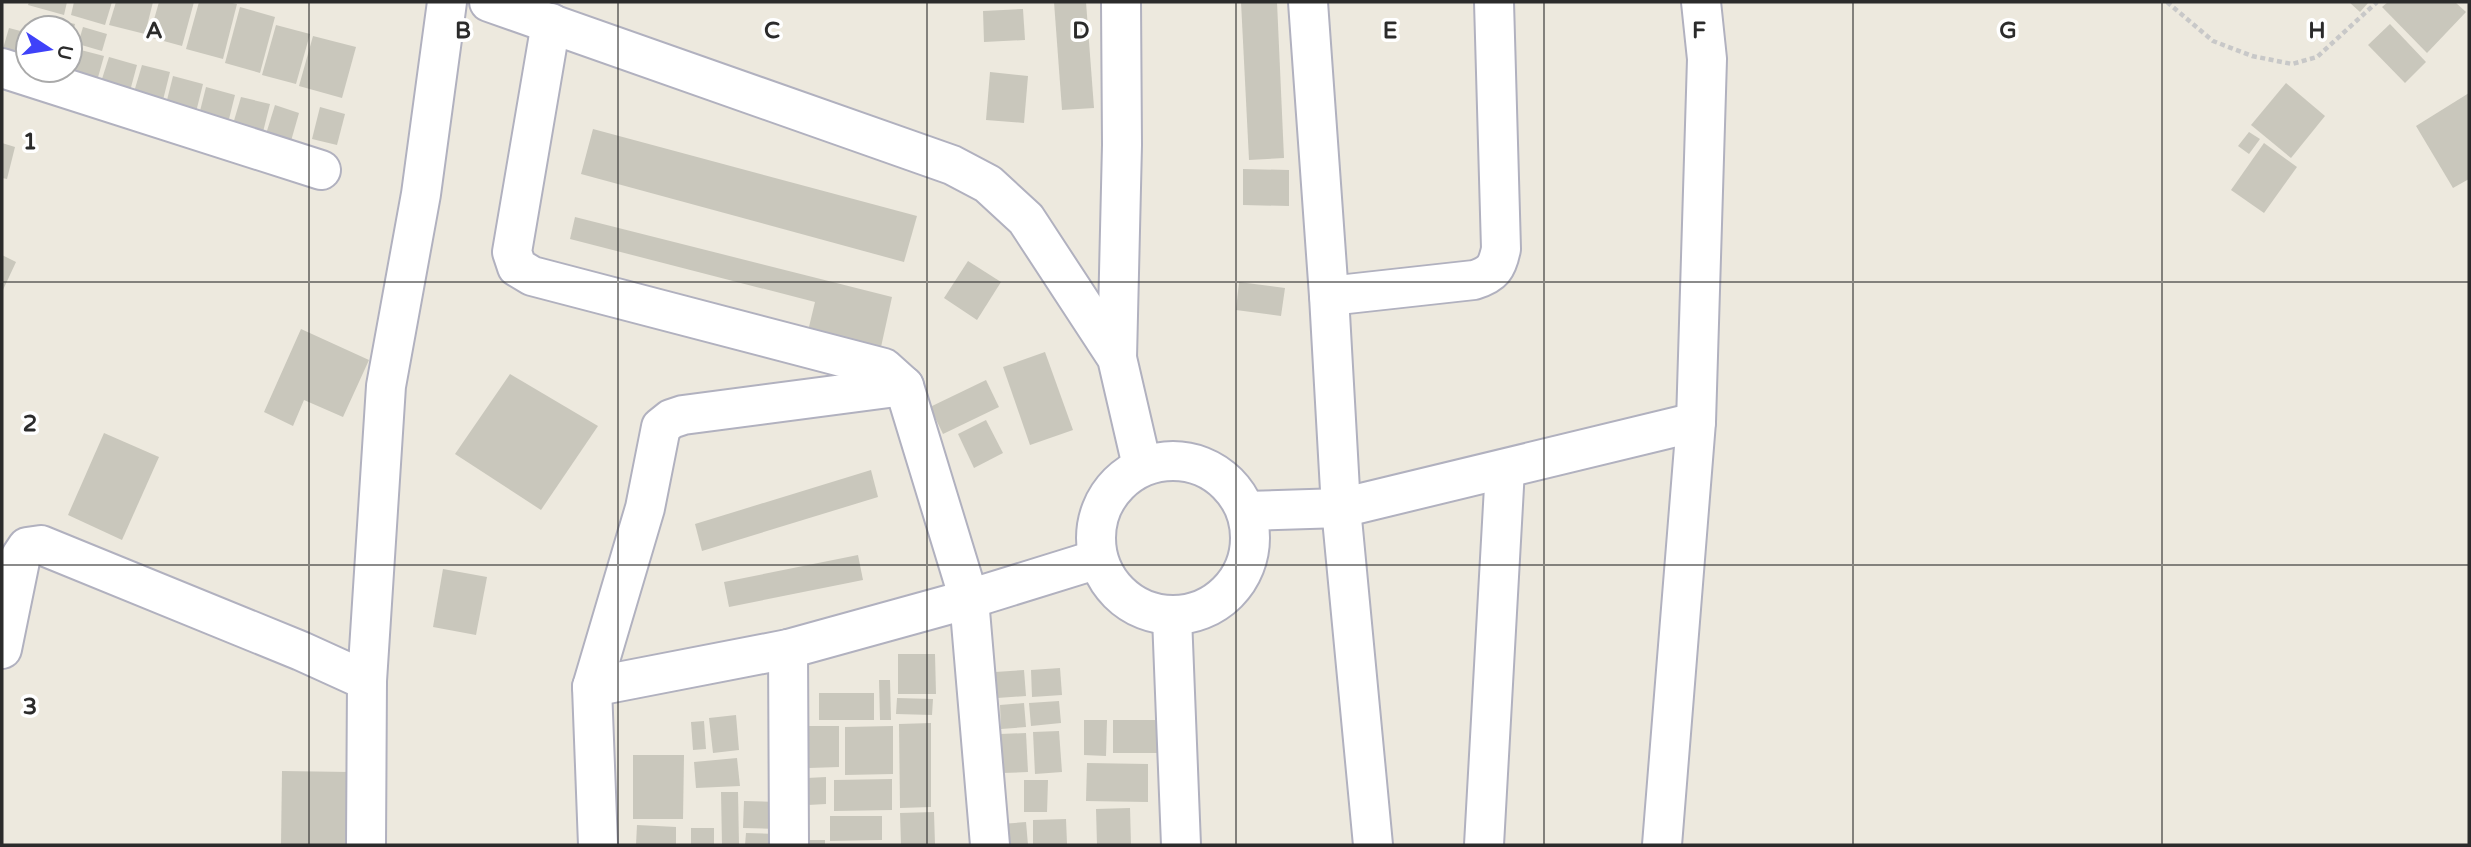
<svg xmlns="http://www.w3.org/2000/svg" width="2471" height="847" font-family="'Varela Round',sans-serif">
  <rect width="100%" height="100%" fill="#ede9de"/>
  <!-- building -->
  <g fill="#c9c7bc">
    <polygon points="29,2 67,2 64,15 28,5"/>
    <polygon points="74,2 112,2 105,25 71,15"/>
    <polygon points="116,2 153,2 145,34 109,25"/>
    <polygon points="159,2 194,2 182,46 149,37"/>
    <polygon points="199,2 228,2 237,4 223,59 186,49"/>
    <polygon points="1054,2 1086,2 1094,108 1062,110"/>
    <polygon points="1241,2 1277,2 1284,158 1249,160"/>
    <polygon points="2349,2 2369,2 2360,12"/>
    <polygon points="2388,2 2455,2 2466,12 2427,53 2382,7"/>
    <polygon points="240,7 275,17 260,73 225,63"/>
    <polygon points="1023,9 1025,40 984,42 983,11"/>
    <polygon points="50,18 75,24 71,42 70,28 47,28"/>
    <polygon points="2390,24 2426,62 2405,83 2368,45"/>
    <polygon points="276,25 310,34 296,84 262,75"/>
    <polygon points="83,27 107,34 102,51 78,44"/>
    <polygon points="9,28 28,33 28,59 2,52"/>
    <polygon points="313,36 356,47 342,98 299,86"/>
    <polygon points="77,49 104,56 97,81 70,73"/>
    <polygon points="109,57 137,65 130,91 101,82"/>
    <polygon points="142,65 170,72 163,100 134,92"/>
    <polygon points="990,72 1028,76 1024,123 986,120"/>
    <polygon points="173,76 203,84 196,112 166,104"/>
    <polygon points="2286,83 2325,116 2291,158 2251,125"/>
    <polygon points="206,87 235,95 228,123 199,115"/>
    <polygon points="2469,93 2469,179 2453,188 2416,126"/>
    <polygon points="241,97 270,104 263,132 233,124"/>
    <polygon points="275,105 299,113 291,141 266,134"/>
    <polygon points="320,107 345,114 337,145 312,139"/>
    <polygon points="593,129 917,216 904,262 581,174"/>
    <polygon points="2249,132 2260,139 2249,154 2238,146"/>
    <polygon points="2,143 15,147 7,179 2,178"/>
    <polygon points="2264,143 2297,167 2264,213 2231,190"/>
    <polygon points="1243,169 1289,170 1289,206 1243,205"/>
    <polygon points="575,217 892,297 881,347 808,331 815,302 570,239"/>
    <polygon points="2,255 16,262 2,292"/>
    <polygon points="968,261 1001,282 977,320 944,298"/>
    <polygon points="1239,282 1285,288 1281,316 1236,310"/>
    <polygon points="301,329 369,360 343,417 304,400 293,426 264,412"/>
    <polygon points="1045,352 1073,430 1030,445 1003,367"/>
    <polygon points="510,374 598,426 541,510 455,454"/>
    <polygon points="986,380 999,407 943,434 930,407"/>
    <polygon points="986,420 1003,453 974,468 958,434"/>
    <polygon points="104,433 159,457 122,540 68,515"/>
    <polygon points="871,470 878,497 702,551 695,524"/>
    <polygon points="858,555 863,580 729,607 724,582"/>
    <polygon points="443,569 487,577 476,635 433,627"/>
    <polygon points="898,654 935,654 936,694 898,694"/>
    <polygon points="1060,668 1062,695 1032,697 1031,670"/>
    <polygon points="1024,670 1026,696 997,698 995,672"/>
    <polygon points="879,680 890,680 891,720 880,720"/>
    <rect x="819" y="693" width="55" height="27"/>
    <polygon points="897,698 933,699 932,715 896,714"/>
    <polygon points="1059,701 1061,723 1031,726 1029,703"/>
    <polygon points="1024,703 1026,727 1001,729 1000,705"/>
    <polygon points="736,715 739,750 713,753 709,718"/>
    <polygon points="1084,720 1107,720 1106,756 1084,755"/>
    <rect x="1113" y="720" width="44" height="33"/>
    <polygon points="704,721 706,749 693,750 691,722"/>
    <polygon points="931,723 931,807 900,808 899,724"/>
    <polygon points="809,726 839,726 839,767 809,768"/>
    <polygon points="893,726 893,774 845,775 845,727"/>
    <polygon points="1059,731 1062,772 1035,774 1033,732"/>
    <polygon points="1026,733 1028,772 1002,773 1000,734"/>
    <polygon points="633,755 684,755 683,819 633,819"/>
    <polygon points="737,758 740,786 696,788 694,762"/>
    <polygon points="1087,763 1148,764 1148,802 1086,801"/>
    <polygon points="282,771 350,772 349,845 281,845"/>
    <polygon points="826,777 826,804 808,805 807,778"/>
    <polygon points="892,779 892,810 834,811 834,780"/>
    <polygon points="1024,780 1048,780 1047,812 1024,812"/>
    <polygon points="721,792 738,792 739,845 722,845"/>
    <polygon points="744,801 778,802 777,829 743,828"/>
    <polygon points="1130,808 1131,845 1097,845 1096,809"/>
    <polygon points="934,812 935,845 901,845 900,813"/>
    <polygon points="830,816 882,816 882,840 830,841"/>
    <polygon points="1066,819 1067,844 1033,845 1033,820"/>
    <polygon points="1026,822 1028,845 1003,845 1001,824"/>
    <polygon points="637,825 676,827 676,845 636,845"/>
    <rect x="691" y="828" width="23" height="17"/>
    <polygon points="746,833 775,834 774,845 745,845"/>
    <rect x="806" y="840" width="19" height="5"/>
  </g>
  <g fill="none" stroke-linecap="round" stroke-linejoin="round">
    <!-- minor casing -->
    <g stroke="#b1b1bf" stroke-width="42">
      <g id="minor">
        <polyline points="489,2 952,165 988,184 1026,219 1117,358 1142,466"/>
        <polyline points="1308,2 1329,296 1341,508 1373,845"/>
        <polyline points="551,23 512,252 517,267 532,276 884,368 904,386 969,599 990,845"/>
        <polyline points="2,68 321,170"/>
        <path d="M1329,296L1474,280C1493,274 1497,268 1501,249L1494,2"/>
        <polyline points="1117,358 1122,145 1121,2"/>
        <circle cx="1173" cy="538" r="77"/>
        <polyline points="1246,511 1341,508 1696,422"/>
        <polyline points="1172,617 1181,845"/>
        <polyline points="2,649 21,556 27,547 41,545 301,651 367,681"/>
        <polyline points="788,649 789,845"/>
        <polyline points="592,687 788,649 969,599 1098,559"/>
        <polyline points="366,845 367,681 386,386 421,194 447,2"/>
        <polyline points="598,845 592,687 645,508 661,427 671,419 683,415 904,386"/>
        <polyline points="1484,845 1505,469"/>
        <polyline points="1662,845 1696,422 1707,59 1701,2"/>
      </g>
    </g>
    <!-- path -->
    <polyline stroke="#c8c8c8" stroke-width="4.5" stroke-dasharray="5 3.5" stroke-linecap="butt" points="2167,2 2213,41 2252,56 2292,64 2317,57 2377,2"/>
    <!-- minor -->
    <use href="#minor" stroke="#fff" stroke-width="38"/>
  </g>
  <!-- grid -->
  <path fill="none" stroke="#2b2b2b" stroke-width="2" stroke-opacity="0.55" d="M309,2V845M618,2V845M927,2V845M1236,2V845M1544,2V845M1853,2V845M2162,2V845M2,282H2469M2,565H2469"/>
  <g font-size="23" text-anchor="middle" font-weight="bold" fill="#2b2b2b" stroke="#fff" stroke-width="7" stroke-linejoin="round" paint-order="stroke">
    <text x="154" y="38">A</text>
    <text x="463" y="38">B</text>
    <text x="772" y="38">C</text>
    <text x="1081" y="38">D</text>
    <text x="1390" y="38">E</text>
    <text x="1699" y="38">F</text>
    <text x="2008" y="38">G</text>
    <text x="2317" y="38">H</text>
    <text x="30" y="149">1</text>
    <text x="30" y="431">2</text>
    <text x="30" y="714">3</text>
  </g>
  <!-- border -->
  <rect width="2471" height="847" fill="none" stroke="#2b2b2b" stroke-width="7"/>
  <!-- north arrow -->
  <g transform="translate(49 49) rotate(102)"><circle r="33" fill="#ffffff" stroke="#aaaaaa" stroke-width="2"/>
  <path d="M0-5L12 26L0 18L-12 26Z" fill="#3f42f9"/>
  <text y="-10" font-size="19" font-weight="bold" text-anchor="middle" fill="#2b2b2b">U</text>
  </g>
</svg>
